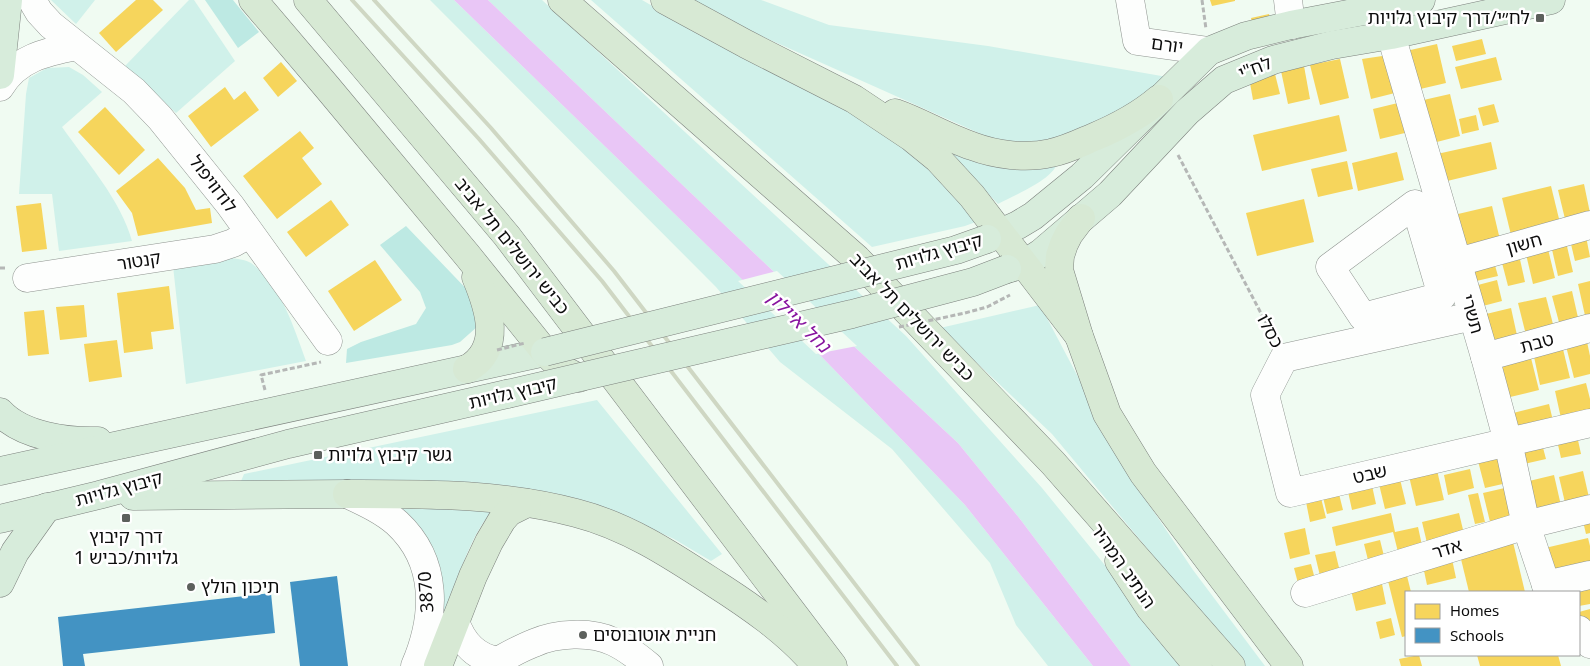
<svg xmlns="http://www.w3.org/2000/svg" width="1590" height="666" font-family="Georgia,'Noto Sans Hebrew',serif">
  <rect width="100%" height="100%" fill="#f0fbf2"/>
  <!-- green -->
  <g fill="#d0f1ea">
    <polygon points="51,0 95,0 76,24"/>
    <polygon points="189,0 194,0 235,61 176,113 125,66"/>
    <polygon points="430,0 454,0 819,354 965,505 1093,666 1048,666 1016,625 990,563 892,449 780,362 716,287"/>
    <polygon points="488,0 542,0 906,336 1042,488 1187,666 1131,666 1020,519 958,443 774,272"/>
    <polygon points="591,0 642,0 689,27 851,106 925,160 981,220 965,226 872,247"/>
    <polygon points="690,0 761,0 829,25 988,46 1173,78 1159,92 1054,142 1001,143 712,14"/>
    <path d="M69,67L83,75L102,92L62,127C86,161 121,200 132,241L59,251L52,194H19L26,94L29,78L47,68Z"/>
    <path d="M945,149L1053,162L1056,166C1049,181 1013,196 998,204Z"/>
    <path d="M232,258C238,259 246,260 251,263C281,285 294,328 306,361L186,384L173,266Z"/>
    <polygon points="1040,305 1132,479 1193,570 1265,666 1245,666 1052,434 940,328"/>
    <polygon points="597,400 722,554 711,561 674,539 632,520 239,486 244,474"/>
    <path d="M379,500L502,504C496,509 488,515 483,523C461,556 448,611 435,649L437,602Z"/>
  </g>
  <!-- forest -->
  <g fill="#bde9e3">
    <polygon points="205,0 233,0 259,32 238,48"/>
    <polygon points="406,226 477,300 478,326 460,342 452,345 346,363 347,349 361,342 416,324 426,308 420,292 380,245"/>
  </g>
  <!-- water -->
  <polygon fill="#e9c6f6" points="454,0 488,0 774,272 958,443 1020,519 1131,666 1093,666 965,505 819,354"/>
  <!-- pier -->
  <polygon fill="#f0fbf2" points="777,271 857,346 816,354 738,281"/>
  <!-- homes -->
  <g fill="#f6d55c">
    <polygon points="136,0 153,0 163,10 116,52 99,33"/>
    <polygon points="1210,0 1235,0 1235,1 1212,6"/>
    <polygon points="1269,14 1272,27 1254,31 1251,18"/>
    <polygon points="1482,39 1486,54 1456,61 1452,46"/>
    <polygon points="1437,44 1446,83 1416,90 1406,51"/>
    <polygon points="1389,55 1399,92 1371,99 1362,59"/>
    <polygon points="1496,57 1502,80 1461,89 1455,67"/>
    <polygon points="1340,59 1349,98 1320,105 1310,65"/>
    <polygon points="281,62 297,81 278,97 263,78"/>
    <polygon points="1304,66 1310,99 1288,104 1281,71"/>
    <polygon points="1275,74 1280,94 1253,100 1250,83"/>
    <polygon points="225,87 234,100 245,91 259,110 211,147 188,116"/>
    <polygon points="1450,94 1460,136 1429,144 1419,101"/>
    <polygon points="1402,102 1409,132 1380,139 1373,109"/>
    <polygon points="1494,104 1499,122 1483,126 1478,108"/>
    <polygon points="105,107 145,150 119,175 78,132"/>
    <polygon points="1339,115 1347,151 1262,171 1253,135"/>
    <polygon points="1476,115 1479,130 1462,134 1459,119"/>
    <polygon points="300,131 314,148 302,158 322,184 277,219 243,176"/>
    <polygon points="1491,142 1497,169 1443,182 1437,154"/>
    <polygon points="1397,152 1404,180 1358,191 1352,163"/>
    <polygon points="158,158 185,188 196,210 210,208 212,223 138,236 132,213 116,191"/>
    <polygon points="1347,161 1353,189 1318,197 1311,169"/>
    <polygon points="1584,184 1590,213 1565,219 1558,190"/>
    <polygon points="1551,186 1561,227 1512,239 1502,198"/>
    <polygon points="1304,199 1314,242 1257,256 1246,213"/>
    <polygon points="331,200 349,225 306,257 287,232"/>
    <polygon points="41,203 47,249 22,252 16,206"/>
    <polygon points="1492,206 1501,244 1466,252 1458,214"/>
    <polygon points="1586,236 1590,257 1575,261 1570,240"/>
    <polygon points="1566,242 1573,272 1558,276 1551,245"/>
    <polygon points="1547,245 1555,278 1533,284 1525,250"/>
    <polygon points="1519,255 1525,282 1508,286 1501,259"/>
    <polygon points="375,260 402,300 354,331 328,291"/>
    <polygon points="1494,262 1498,276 1472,282 1469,268"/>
    <polygon points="1497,280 1502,301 1479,307 1474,286"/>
    <polygon points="1590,281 1590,319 1586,320 1578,284"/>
    <polygon points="169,286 174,329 151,332 153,349 124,353 117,293"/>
    <polygon points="1572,291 1579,322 1560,326 1552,296"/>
    <polygon points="1546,297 1554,328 1526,335 1518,303"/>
    <polygon points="84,305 87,337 60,340 56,307"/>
    <polygon points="1511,308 1518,340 1489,347 1482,315"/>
    <polygon points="44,310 49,354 28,356 24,312"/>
    <polygon points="1586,337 1590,356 1590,374 1574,378 1565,342"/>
    <polygon points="117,340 122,377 89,382 84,344"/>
    <polygon points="1562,345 1570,378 1540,385 1533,352"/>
    <polygon points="1530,354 1539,390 1506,398 1497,361"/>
    <polygon points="1586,383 1590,399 1590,417 1562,423 1555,391"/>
    <polygon points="1549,404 1554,425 1518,433 1513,413"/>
    <polygon points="1576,431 1581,454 1561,458 1556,436"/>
    <polygon points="1542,444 1546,459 1524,464 1520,449"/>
    <polygon points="1500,456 1507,483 1485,488 1478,461"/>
    <polygon points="1436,466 1444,500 1416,506 1408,472"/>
    <polygon points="1470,469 1474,488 1448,495 1444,475"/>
    <polygon points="1583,471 1590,502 1566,507 1559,477"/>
    <polygon points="1399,475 1406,504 1385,509 1378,480"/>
    <polygon points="1554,475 1562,510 1533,517 1525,482"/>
    <polygon points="1371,481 1376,504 1352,510 1347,487"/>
    <polygon points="1509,487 1518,523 1492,530 1483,493"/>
    <polygon points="1338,490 1343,510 1327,514 1322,493"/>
    <polygon points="1478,493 1485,522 1475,524 1468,495"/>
    <polygon points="1320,494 1326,518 1310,522 1305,497"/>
    <polygon points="1391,513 1395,532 1418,527 1423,550 1399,556 1393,532 1336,546 1332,527"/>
    <polygon points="1459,513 1465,538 1428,547 1422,522"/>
    <polygon points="1590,515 1590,533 1586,534 1582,517"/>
    <polygon points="1305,528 1310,554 1290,559 1284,533"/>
    <polygon points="1588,538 1590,546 1590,567 1552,577 1545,548"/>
    <polygon points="1380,540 1386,564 1370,568 1364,544"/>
    <polygon points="1513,542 1525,592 1469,592 1460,555"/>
    <polygon points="1335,551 1341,576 1321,580 1315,555"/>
    <polygon points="1452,559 1456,578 1427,585 1423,566"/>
    <polygon points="1311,564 1316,583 1299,587 1294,568"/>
    <polygon points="1405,568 1411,592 1406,592 1406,636 1402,637 1386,573"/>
    <polygon points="1381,579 1386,604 1356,611 1350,586"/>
    <polygon points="1590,587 1590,604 1579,606 1579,592 1570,592"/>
    <polygon points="1590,609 1590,629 1579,623 1579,612"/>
    <polygon points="1391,618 1395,635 1380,639 1376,622"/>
    <polygon points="1419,655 1422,666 1401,666 1399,659"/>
    <polygon points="1477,655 1558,655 1561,666 1480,666"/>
  </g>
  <!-- schools -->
  <g fill="#4393c3">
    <polygon points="337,576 348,666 300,666 290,582"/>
    <polygon points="271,593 275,633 83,654 85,666 63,666 58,617"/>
  </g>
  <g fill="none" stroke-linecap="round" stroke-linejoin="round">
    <!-- minor casing -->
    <g stroke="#8f9490" stroke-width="29">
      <g id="minor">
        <polyline points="32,0 39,12 51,25 134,91 160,118 230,205 328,341"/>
        <polyline points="1130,0 1137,41 1209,51"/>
        <polyline points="1288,0 1291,25"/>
        <polyline points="1391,35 1485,357 1508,442 1526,525 1546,585 1551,592"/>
        <path d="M0,87C17,58 46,52 76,46"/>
        <polygon points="1415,204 1442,296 1363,317 1330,267"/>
        <polyline points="1458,262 1590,225"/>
        <polyline points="27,278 215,249 233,243 249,234"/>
        <polyline points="1473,316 1284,358 1265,395 1290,493 1590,423"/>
        <polyline points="1485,357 1590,328"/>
        <path d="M347,494C364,502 382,510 397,523C439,562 436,617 415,666"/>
        <polyline points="1546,585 1590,575"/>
        <polyline points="1305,593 1526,525 1590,509"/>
        <path d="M455,621C462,642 475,658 499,661"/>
        <polyline points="1579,630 1590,644"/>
        <path d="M488,666C504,658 518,649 534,643C556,633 591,631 614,642C627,648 638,657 649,666"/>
      </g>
    </g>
    <!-- major casing -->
    <g stroke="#7c817d" stroke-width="29">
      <g id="major">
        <polyline points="0,75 8,0"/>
        <polyline points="987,239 1018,225 1033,216 1082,176 1209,51 1246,36 1291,25 1421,0"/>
        <polyline points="1007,269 1024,264 1041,253 1110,194 1187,112 1224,80 1273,60 1332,45 1391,35 1551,0"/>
        <path d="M0,412C22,436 67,442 98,441"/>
        <polyline points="0,471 545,352"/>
        <polyline points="133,496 347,494"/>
        <polyline points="0,519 99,495 288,444 507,394"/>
        <polyline points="0,583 15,552 47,507"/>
      </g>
    </g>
    <!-- highway casing -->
    <g stroke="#7c817d" stroke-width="29">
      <g id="highway">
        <polyline points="253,0 327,87 467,255 545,352 564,370 579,378"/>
        <polyline points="308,0 507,236 833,666"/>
        <polyline points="562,0 857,259 1053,463 1231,666"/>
        <polyline points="665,0 746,44 854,99 911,137 938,159 972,196 1079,336"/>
        <path d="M895,113C921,122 945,137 972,146C996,155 1026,159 1051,153C1066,150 1080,143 1094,137C1118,127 1139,116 1159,99"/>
        <polyline points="1081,218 1069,234 1064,244 1060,256 1059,270 1079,336 1107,414 1143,473 1289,666"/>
        <path d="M467,369C503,349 489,308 476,277"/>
        <path d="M347,494C424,494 502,493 576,513C627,526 671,555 714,583C750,606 786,631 814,663"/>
        <polyline points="1119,561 1150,608 1198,666"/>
        <polyline points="438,666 473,576 489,542 502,520 509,512 527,503"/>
      </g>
    </g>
    <!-- path -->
    <g stroke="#b5b7b6" stroke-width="3" stroke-dasharray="5 2.5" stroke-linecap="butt">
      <polyline points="1202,0 1206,29"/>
      <polyline points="1178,155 1274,338"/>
      <polyline points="0,268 7,268"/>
      <polyline points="265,390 261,375 321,362"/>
    </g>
    <!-- minor -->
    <use href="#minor" stroke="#fdfefd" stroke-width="28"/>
    <!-- major -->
    <use href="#major" stroke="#d7ecdb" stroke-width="28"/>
    <!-- highway -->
    <use href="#highway" stroke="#d7e9d4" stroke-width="28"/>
    <!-- rail -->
    <g stroke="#cfd7c3" stroke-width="4">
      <polyline points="352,0 479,139 602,281 897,666"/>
      <polyline points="374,0 491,128 614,271 918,666"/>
    </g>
    <!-- major-bridge casing -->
    <g stroke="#7c817d" stroke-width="29" stroke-linecap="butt">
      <g id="major-bridge">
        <polyline points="545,352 956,250 987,239"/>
        <polyline points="507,394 852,314 973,282 1007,269"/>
      </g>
    </g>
    <!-- path-bridge -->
    <g stroke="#b5b7b6" stroke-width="3" stroke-dasharray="5 2.5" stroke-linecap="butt">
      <polyline points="899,327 965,313 987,307 1010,295"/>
      <polyline points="497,350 525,343"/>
    </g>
    <!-- major-bridge -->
    <use href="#major-bridge" stroke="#d7ecdb" stroke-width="28"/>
  </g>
  <!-- markers -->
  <g fill="#5c605c" stroke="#fff" stroke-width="2">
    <rect x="1535" y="13" width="10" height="10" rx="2.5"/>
    <rect x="313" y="450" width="10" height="10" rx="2.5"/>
    <rect x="121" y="513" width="10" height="10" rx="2.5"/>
    <circle cx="191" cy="587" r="5"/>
    <circle cx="583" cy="635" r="5"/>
  </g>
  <g text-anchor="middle" stroke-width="5" stroke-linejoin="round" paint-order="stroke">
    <!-- poi labels -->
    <g font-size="18" fill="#0c0c0c" stroke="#fff" text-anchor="start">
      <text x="1530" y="24" text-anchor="end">לח״י/דרך קיבוץ גלויות</text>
      <text x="328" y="461">גשר קיבוץ גלויות</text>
      <text x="126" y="543" text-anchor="middle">דרך קיבוץ<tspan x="126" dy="21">גלויות/כביש 1</tspan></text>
      <text x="201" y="593">תיכון הולץ</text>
      <text x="593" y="641">חניית אוטובוסים</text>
    </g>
    <!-- street labels -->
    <g font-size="18" fill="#0c0c0c" stroke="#fff">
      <text transform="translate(1167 45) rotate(8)" y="6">יורם</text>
      <text transform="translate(1255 68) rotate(-21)" y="6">לח"י</text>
      <text transform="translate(213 184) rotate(53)" y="6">לודוויפול</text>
      <text transform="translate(1524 244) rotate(-16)" y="6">חשון</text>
      <text transform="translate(512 246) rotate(51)" y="6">כביש ירושלים תל אביב</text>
      <text transform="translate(939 252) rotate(-16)" y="6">קיבוץ גלויות</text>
      <text transform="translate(139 261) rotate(-9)" y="6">קנטור</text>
      <text transform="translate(1472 314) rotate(74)" y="6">תשרי</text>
      <text transform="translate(912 317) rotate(46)" y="6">כביש ירושלים תל אביב</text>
      <text transform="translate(1270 331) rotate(62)" y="6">כסלו</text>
      <text transform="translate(1537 343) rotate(-15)" y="6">טבת</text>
      <text transform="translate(513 393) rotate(-13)" y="6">קיבוץ גלויות</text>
      <text transform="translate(1370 474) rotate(-13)" y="6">שבט</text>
      <text transform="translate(119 489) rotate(-15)" y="6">קיבוץ גלויות</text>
      <text transform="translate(1447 549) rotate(-17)" y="6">אדר</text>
      <text transform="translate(1123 566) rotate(55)" y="6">הנתיב המהיר</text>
      <text transform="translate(426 592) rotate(-94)" y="6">3870</text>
    </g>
    <!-- water labels -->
    <g font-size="19" font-style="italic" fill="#88149f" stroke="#fff">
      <text transform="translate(799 321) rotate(44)" y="7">נחל איילון</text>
    </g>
  </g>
  <!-- legend -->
  <rect x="1405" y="591" width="175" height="65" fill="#ffffff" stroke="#9e9e9e"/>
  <rect x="1415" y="604" width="25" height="15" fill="#f6d55c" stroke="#9e9e9e"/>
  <text x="1450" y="616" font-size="15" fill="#0c0c0c">Homes</text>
  <rect x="1415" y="628" width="25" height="15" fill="#4393c3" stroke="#9e9e9e"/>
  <text x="1450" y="641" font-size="15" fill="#0c0c0c">Schools</text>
</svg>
